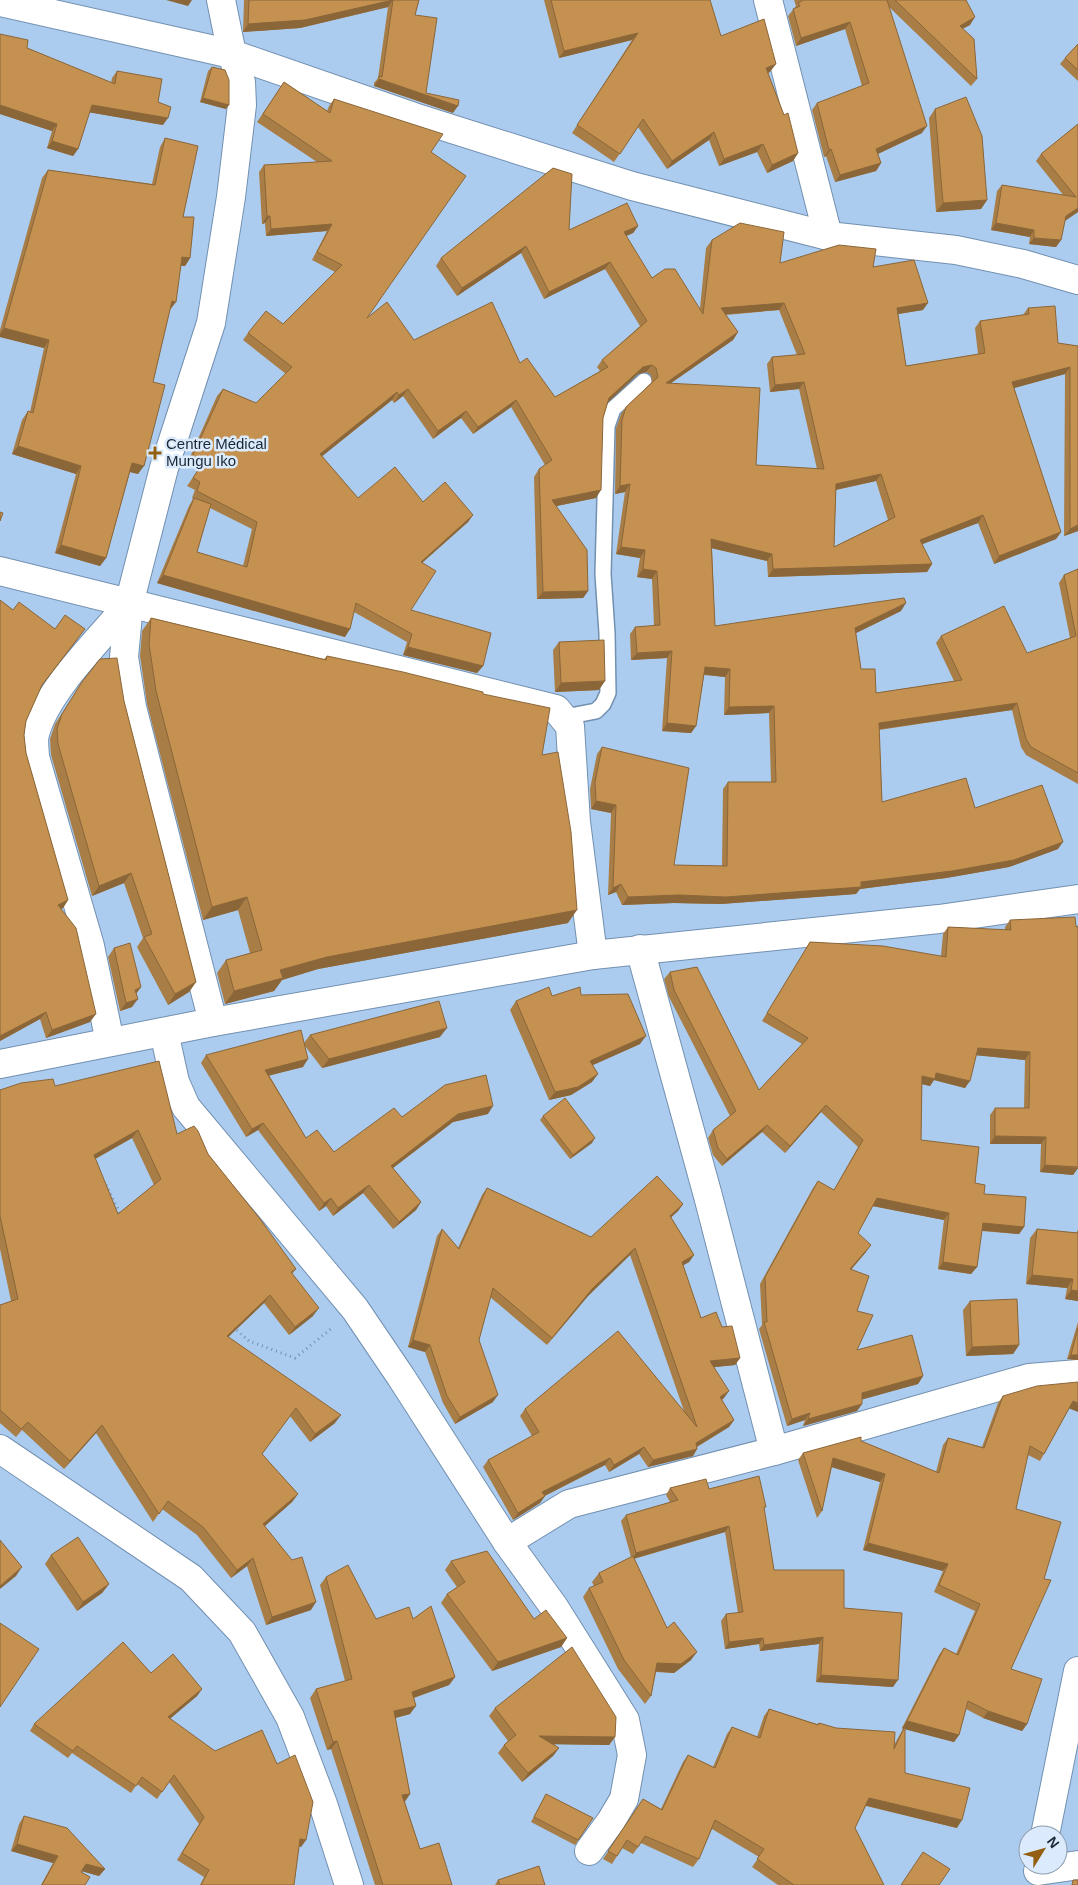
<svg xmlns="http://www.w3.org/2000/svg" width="1078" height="1885" font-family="Arial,sans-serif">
  <rect width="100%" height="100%" fill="#acccef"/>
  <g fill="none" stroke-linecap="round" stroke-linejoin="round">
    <!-- service casing -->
    <g stroke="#7290b0" stroke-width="18">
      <polyline id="service" points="565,717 596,711 603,704 608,693 607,633 603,574 607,426 613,409 644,381"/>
    </g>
    <!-- minor casing -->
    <g stroke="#7290b0" stroke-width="30">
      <g id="minor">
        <polyline points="768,0 828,236"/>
        <polyline points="0,2 232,54 414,117 632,186 828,236 956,250 1023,264 1078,280"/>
        <polyline points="0,571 556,709 570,726 576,822 593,955"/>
        <polyline points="640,949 708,1196 774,1451"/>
        <polyline points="213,1022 132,707 124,657 129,604 164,468 211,323 231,197 242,105 241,82 232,54 221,0"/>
        <polyline points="164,1032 175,1082 186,1107 355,1309 401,1377 507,1542 554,1607 625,1720 632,1755 624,1799 611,1821 589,1851"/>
        <path d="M110,1042L90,946L35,757C35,750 33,741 35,734C46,691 100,639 129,604"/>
        <polyline points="0,1449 191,1578 242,1632 290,1717 323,1804 349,1885"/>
        <polyline points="507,1542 569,1504 774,1451 1029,1378 1078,1374"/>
        <polyline points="1045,1835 1078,1671"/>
        <polyline points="1038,1871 1078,1865"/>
      </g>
    </g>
    <!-- tertiary casing -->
    <g stroke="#7290b0" stroke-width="30">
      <polyline id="tertiary" points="0,1064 213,1022 593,955 939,919 1078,899"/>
    </g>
    <!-- path -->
    <g stroke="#768fa9" stroke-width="3" stroke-dasharray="1 4" stroke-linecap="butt">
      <polyline points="106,1185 121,1215"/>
      <polyline points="233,1327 249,1341 295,1358 332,1328"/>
    </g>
    <!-- service -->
    <use href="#service" stroke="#fff" stroke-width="15"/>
    <!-- minor -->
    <use href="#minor" stroke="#fff" stroke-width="28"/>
    <!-- tertiary -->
    <use href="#tertiary" stroke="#fff" stroke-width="28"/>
  </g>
  <!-- wall -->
  <g fill="#a97d46" fill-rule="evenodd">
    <polygon points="244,0 419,0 415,15 426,93 453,113 374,86 374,83 378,78 388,7 300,28 243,32"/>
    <polygon points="544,0 710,0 721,36 770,72 768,73 798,153 793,161 767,173 757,152 719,166 709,140 667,169 638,127 614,162 572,133 632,40 559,58"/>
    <polygon points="794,0 966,0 970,25 962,29 977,79 971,86 889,7 922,133 878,154 881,163 876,171 835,182 826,156 824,157 812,110 817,103 862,86 845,29 796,46 788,16 796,6"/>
    <polygon points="0,34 27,48 111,83 112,78 117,71 158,102 163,125 89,112 78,149 73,156 47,148 52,131 0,114"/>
    <polygon points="1078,44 1078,81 1060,64 1065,58"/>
    <polygon points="212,67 226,109 200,102 208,71"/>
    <path d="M284,82L327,111L329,106L334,99L431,152L367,318L414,340L520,363L555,397L600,371L597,367L602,360L640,326L605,269L544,299L521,253L457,296L436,266L441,258L569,230L638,226L633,233L626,236L652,278L700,308L706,248L712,240L780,263L873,267L923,310L898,314L906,366L978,354L975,328L980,321L1023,315L1028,308L1058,343L1078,346V531L1064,536L1065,374L1014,388L1061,532L1056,539L994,564L978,523L922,544L932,564L927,572L768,577L767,561L712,548L715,626L901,611L856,633L861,669L876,693L954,681L936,643L941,636L1027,653L1070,638L1059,583L1064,575L1078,569V784L1026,755L1021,747L1012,710L879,730L882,802L975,808L1058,849L1009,867L946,878L860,889L856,894L721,904L674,903L622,905L616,892L608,895L611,813L591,809L590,789L597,754L602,747L674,865L722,866L723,789L728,782H771L769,713L724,715L725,677L704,675L696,726L691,733L662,731L667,658L631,660L630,634L635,627L654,626L652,579L637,577L640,558L616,554L625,492L615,494L616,428L621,414L626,407L652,382L651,375L646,372L638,374L608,402L603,418L596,498L556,506L588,591L583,598L537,599L534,477L539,469L545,465L511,407L473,434L461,418L433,439L403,396L394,403L392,400L322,456L358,498L423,502L473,515L468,522L422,563L411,610L483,666L477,673L403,655L407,642L354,612L345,637L157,583L189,506L193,499L192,498L195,490L187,486L198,470L187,464L217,396L223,389L256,403L286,374L243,340L248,333L283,324L335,272L312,260L327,231L266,236L265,223L262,224L259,172L264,165L317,162L257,122ZM779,310L797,355L772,357L767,364L770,392L799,389L817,469L756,465L671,383L733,340L738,332L726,315ZM876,481L888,520L834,547L836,490ZM210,508L252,529L243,566L197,552Z"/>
    <polygon points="935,109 987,200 981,209 936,212 929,118"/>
    <polygon points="1078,124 1078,212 1065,220 1061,240 1056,247 1029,244 1030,237 991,230 997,191 1002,185 1064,196 1036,161 1041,154"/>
    <polygon points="165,138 183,217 190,258 185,266 181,266 170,310 153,382 138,474 130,472 106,558 100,566 55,553 76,474 12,454 22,420 28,411 30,412 44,348 0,337 0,330 42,178 48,170 152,184 160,147"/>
    <polygon points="0,600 13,610 55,629 79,637 41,687 26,721 24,735 26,753 68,900 63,908 61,909 90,1022 46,1038 40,1019 0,1041"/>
    <polygon points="151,618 324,659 327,656 483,694 542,755 568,923 318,969 282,980 274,991 225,1004 217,973 226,960 250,953 238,910 203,920 147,704 140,656 142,631"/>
    <polygon points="559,642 599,690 555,692 553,650"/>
    <polygon points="82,682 124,701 196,982 189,992 168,1005 137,947 143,938 124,883 92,896 51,755 50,739 55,724"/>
    <polygon points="1010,920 1078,1168 1073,1175 1040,1172 1041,1144 990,1144 990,1115 995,1108 1024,1108 1025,1060 976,1055 965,1088 934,1080 930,1086 922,1084 921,1140 975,1183 984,1194 1024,1227 1019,1234 981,1231 977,1267 971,1274 938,1269 944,1220 873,1206 858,1233 866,1252 851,1270 857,1311 857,1350 923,1376 918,1384 862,1399 862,1404 857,1411 803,1426 805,1420 787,1426 759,1329 762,1325 760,1284 813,1188 818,1181 834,1190 858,1147 821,1112 785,1153 762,1132 722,1166 713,1155 708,1138 713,1130 730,1116 669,997 664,979 670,972 759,1090 802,1044 762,1021 810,942 941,956 943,934 948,927 1005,930 1005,927"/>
    <polygon points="114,948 141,987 136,994 132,1007 120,1011 108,957"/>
    <polygon points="581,995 640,1044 593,1065 592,1082 571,1095 549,1100 510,1010 516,1001 552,996"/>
    <polygon points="310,1035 440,1037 322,1068 305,1046 303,1067 269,1075 306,1138 334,1152 402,1117 488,1114 453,1122 393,1168 421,1202 416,1210 393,1229 363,1193 333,1216 326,1206 319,1211 258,1130 246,1137 201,1063 206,1055 304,1043"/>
    <path d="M55,1086L177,1134L208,1154L296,1269L292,1274L313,1316L289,1335L264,1303L228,1337L335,1423L310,1442L290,1416L262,1454L298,1494L292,1502L265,1526L311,1610L266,1625L247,1566L231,1578L197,1535L162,1509L153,1522L96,1433L64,1469L22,1430L16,1437L0,1423V1305L11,1301L0,1249V1090ZM132,1138L154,1185L118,1214L95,1159Z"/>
    <polygon points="543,1116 592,1143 570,1159 540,1120"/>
    <polygon points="487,1188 591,1237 683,1204 678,1211 671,1217 694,1255 689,1262 683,1265 701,1318 722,1327 740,1358 735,1365 714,1367 724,1398 722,1400 734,1420 729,1427 697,1447 697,1449 693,1456 648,1467 639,1454 609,1472 605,1465 545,1496 540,1503 513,1520 483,1467 488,1460 532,1436 520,1416 525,1409 684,1411 630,1255 588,1296 547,1345 490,1297 479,1340 493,1402 455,1424 443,1403 425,1352 408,1347 437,1236 442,1229 458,1248 482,1195"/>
    <polygon points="1037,1229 1076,1233 1078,1230 1078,1301 1065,1299 1067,1288 1026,1284 1030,1238"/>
    <polygon points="970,1301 1019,1345 1013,1354 966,1356 963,1310"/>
    <polygon points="1078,1322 1078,1360 1067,1359"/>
    <polygon points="1003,1396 1069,1409 1044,1454 1040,1461 1028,1455 1016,1509 1011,1669 1027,1724 1022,1731 983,1718 966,1709 959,1735 954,1742 905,1729 905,1773 957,1828 866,1806 855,1828 884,1885 778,1885 752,1867 759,1857 712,1829 699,1859 693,1867 641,1843 633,1854 622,1848 612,1864 603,1859 643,1799 661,1809 683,1762 688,1755 713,1767 727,1734 732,1727 757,1737 764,1716 769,1709 817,1724 819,1723 894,1745 903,1729 902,1728 939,1655 944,1648 956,1654 975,1611 934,1592 943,1571 863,1550 880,1482 832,1467 822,1511 817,1518 798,1460 803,1453 861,1441 936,1472 943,1445 948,1438 982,1447 998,1403"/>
    <polygon points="670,1488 709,1489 764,1509 774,1570 844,1608 893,1687 816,1682 819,1644 760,1651 759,1644 725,1649 721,1621 726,1614 738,1613 725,1532 634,1559 667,1628 691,1660 674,1673 656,1672 651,1696 645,1704 618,1669 583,1597 589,1588 594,1586 592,1582 599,1573 631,1557 621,1521 626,1515 670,1502 666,1495"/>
    <polygon points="51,1555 109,1584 102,1593 77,1611 45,1564"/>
    <polygon points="451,1561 534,1619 567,1638 561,1647 492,1671 441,1603 447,1594 457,1587 445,1570"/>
    <polygon points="326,1577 376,1619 413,1619 455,1677 449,1685 414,1698 410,1714 395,1718 410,1794 405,1802 420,1849 452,1885 375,1885 331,1749 327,1750 310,1698 316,1689 345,1681 320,1585"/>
    <polygon points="151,1673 202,1689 197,1696 170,1718 306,1840 301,1847 299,1846 294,1885 200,1885 204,1877 177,1860 199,1824 169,1782 157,1799 137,1784 131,1793 72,1753 68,1758 30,1731 34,1724"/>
    <polygon points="495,1708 615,1737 609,1745 554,1744 559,1748 553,1756 522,1782 498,1753 504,1745 508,1741 489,1716"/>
    <polygon points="546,1794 593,1818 575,1845 531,1822"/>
    <polygon points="24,1816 105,1869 99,1876 82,1871 85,1885 41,1885 53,1863 11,1851 19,1824"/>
    <polygon points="498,1880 545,1885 495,1885"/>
  </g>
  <!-- shaded-wall -->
  <g fill="#8a6639">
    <polygon points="166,0 192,0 188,6"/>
    <polygon points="393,0 388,7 300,28 243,32 248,24"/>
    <polygon points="975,17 970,25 954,33 960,26"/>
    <polygon points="850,22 845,29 796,46 801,38"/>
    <polygon points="638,33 632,40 559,58 564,51"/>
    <polygon points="776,64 770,72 761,75 766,68"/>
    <polygon points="379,79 458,106 453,113 374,86"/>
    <polygon points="203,98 229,105 226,109 200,102"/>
    <polygon points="0,105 57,124 52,131 0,114"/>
    <polygon points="92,105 168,118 163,125 87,112"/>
    <polygon points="927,126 922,133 871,157 876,149"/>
    <polygon points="714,132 709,140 667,169 672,161"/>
    <polygon points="52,141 78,149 73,156 47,148"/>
    <polygon points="763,144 757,152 719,166 724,159"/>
    <polygon points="831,149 826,156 824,157 829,150"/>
    <polygon points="798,153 793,161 767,173 772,165"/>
    <polygon points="881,163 876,171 835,182 840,175"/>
    <polygon points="987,200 981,209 936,212 943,203"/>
    <polygon points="1078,208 1078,212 1062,223 1066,216"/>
    <polygon points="267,216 270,216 265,223 262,224"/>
    <polygon points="996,223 1034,230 1030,237 991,230"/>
    <polygon points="332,224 327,231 266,236 271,229"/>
    <polygon points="638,226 633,233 618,240 624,232"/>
    <polygon points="1034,238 1061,240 1056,247 1029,244"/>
    <polygon points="526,246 521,253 457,296 462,288"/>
    <polygon points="182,257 190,258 185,266 176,265"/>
    <polygon points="610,262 605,269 544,299 549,292"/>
    <polygon points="172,301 176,302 170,310"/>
    <polygon points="784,303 779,310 716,315 721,308"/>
    <polygon points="928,303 923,310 892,315 897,308"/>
    <polygon points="4,328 49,340 44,348 0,337 0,334"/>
    <polygon points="738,332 733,340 661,390 666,383"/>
    <polygon points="652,365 646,372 638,374 604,406 609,398 643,367"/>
    <polygon points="1070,367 1065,374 1007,390 1012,382"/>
    <polygon points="804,382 799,389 770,392 775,385"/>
    <polygon points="408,389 403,396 394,403 399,395"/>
    <polygon points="397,392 392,400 315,462 320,454"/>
    <polygon points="516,400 511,407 473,434 478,427"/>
    <polygon points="466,411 461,418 433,439 438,431"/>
    <polygon points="18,446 81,466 76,474 12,454"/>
    <polygon points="132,463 144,466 138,474 126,471"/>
    <polygon points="881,474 876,481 830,491 836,484"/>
    <polygon points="630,484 625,492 615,494 620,486"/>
    <polygon points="601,490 596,498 547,508 552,500"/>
    <polygon points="473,515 468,522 415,569 421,562"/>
    <polygon points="983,515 978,523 915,547 920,540"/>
    <polygon points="1078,525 1078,531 1064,536 1070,529"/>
    <polygon points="1061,532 1056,539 994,564 999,556"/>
    <polygon points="711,539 772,554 767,561 706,547"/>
    <polygon points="61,545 106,558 100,566 55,553"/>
    <polygon points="621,547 645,550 640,558 616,554"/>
    <polygon points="932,564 927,572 768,577 773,569"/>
    <polygon points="643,569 657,571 652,579 637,577"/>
    <polygon points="163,575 350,629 345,637 157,583"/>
    <polygon points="588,591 583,598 537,599 543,592"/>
    <polygon points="906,603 901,611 850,636 855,628"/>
    <polygon points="408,647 483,666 477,673 403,655"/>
    <polygon points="672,651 667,658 631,660 637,653"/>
    <polygon points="705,667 730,669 725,677 700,674"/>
    <polygon points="605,681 599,690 555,692 561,683"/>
    <polygon points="1017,703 1012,710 874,730 879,723"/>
    <polygon points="774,706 769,713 724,715 729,707"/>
    <polygon points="667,723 696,726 691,733 662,731"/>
    <polygon points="596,801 616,805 611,813 591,809"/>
    <polygon points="1063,842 1058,849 1009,867 946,878 860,889 856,894 721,904 674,903 622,905 628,897 861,882"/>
    <polygon points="131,873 124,883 92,896 99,886"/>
    <polygon points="621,884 616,892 608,895 613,888"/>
    <polygon points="247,897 238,910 203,920 212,907"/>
    <polygon points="68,900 63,908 52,912 58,905"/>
    <polygon points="577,910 568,923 318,969 282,980 274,991 225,1004 234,991 280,970 327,957"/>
    <polygon points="196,982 189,992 168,1005 175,994"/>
    <polygon points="141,987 135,995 135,990"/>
    <polygon points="138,999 132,1007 120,1011 126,1003"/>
    <polygon points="46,1012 40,1019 0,1041 0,1036"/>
    <polygon points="96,1014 90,1022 46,1038 52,1030"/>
    <polygon points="447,1028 440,1037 322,1068 329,1059"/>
    <polygon points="646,1036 640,1044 584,1069 590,1061"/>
    <polygon points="978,1048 1030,1052 1025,1060 973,1055"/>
    <polygon points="308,1059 303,1067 260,1078 265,1070"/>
    <polygon points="936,1073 970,1081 965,1088 934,1080 930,1086 917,1083 922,1076"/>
    <polygon points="598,1074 592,1082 571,1095 549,1100 555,1092"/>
    <polygon points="826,1105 821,1112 785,1153 790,1146"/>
    <polygon points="493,1106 488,1114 453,1122 385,1174 391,1166 458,1114"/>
    <polygon points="263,1123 258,1130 246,1137 252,1129"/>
    <polygon points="767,1125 762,1132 722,1166 727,1159"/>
    <polygon points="138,1130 132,1138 88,1163 94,1155"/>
    <polygon points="995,1136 1046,1137 1041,1144 990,1144"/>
    <polygon points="595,1138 592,1143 570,1159 573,1155"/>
    <polygon points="1045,1165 1078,1168 1073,1175 1040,1172"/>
    <polygon points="369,1185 363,1193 333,1216 338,1208"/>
    <polygon points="331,1198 326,1206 319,1211 324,1203"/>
    <polygon points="877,1198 949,1213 944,1220 872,1206"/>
    <polygon points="421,1202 416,1210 393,1229 399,1222"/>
    <polygon points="683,1204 678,1211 665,1223 670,1216"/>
    <polygon points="983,1223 1024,1227 1019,1234 977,1230"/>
    <polygon points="871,1245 866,1252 845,1276 850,1269"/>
    <polygon points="635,1248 630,1255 588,1296 547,1345 592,1289"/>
    <polygon points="694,1255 689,1262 677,1269 682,1262"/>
    <polygon points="943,1262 977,1267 971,1274 938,1269"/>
    <polygon points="1032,1275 1073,1279 1067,1288 1026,1284"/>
    <polygon points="1071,1290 1078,1291 1078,1301 1065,1299"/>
    <polygon points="270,1295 264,1303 221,1344 227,1336"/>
    <polygon points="319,1308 313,1316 289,1335 295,1327"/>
    <polygon points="413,1340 430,1345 425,1352 408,1347"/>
    <polygon points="1019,1345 1013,1354 966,1356 972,1347"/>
    <polygon points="1071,1355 1078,1355 1078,1360 1067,1359"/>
    <polygon points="740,1358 735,1365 706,1368 710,1361"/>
    <polygon points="923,1376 918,1384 857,1401 862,1393"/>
    <polygon points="729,1391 724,1398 715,1404 720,1397"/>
    <polygon points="498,1395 493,1402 455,1424 460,1417"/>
    <polygon points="1073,1401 1078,1403 1078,1412 1068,1408"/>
    <polygon points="862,1404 857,1411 803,1426 808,1419"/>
    <polygon points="810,1413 805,1420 787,1426 792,1419"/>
    <polygon points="341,1415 335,1423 310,1442 315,1434"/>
    <polygon points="734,1420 729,1427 691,1450 696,1443"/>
    <polygon points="102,1425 96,1433 64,1469 70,1461"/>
    <polygon points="644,1447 639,1454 609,1472 614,1465"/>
    <polygon points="697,1449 693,1456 648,1467 653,1460"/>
    <polygon points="610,1458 605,1465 538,1499 542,1492"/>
    <polygon points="833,1458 885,1474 880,1482 828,1466"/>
    <polygon points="298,1494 292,1502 258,1532 263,1524"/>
    <polygon points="545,1496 540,1503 513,1520 518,1513"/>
    <polygon points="729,1526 725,1532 632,1559 636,1553"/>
    <polygon points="868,1543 948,1564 943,1571 863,1550"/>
    <polygon points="253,1558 247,1566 231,1578 237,1570"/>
    <polygon points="22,1567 16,1576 0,1589 0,1586"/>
    <polygon points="109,1584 102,1593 77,1611 83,1602"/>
    <polygon points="316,1602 311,1610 266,1625 272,1617"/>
    <polygon points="823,1637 819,1644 760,1651 764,1645"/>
    <polygon points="567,1638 561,1647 492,1671 498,1662"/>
    <polygon points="763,1638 759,1644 725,1649 729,1642"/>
    <polygon points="697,1652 691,1660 674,1673 651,1671 657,1663"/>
    <polygon points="821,1675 898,1680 893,1687 816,1682"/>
    <polygon points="455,1677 449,1685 407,1700 412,1692"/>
    <polygon points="202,1689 197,1696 164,1724 168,1717"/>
    <polygon points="416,1706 410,1714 388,1720 394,1711"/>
    <polygon points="988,1711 1027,1724 1022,1731 983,1718"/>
    <polygon points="907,1721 959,1735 954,1742 904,1729 905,1726 903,1729 902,1728"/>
    <polygon points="539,1736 615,1737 609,1745 533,1744"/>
    <polygon points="337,1741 331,1749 327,1750 333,1742"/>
    <polygon points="559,1748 553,1756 522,1782 528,1773"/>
    <polygon points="410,1794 404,1802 402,1795"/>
    <polygon points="869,1798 962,1820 957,1828 864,1805"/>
    <polygon points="300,1839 306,1840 301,1847 295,1845"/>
    <polygon points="17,1844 58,1856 53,1863 11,1851"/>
    <polygon points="86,1864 105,1869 99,1876 81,1871"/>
  </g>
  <!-- building -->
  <g fill="#c59151" stroke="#8a6639" fill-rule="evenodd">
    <polygon points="249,0 393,0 305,20 248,24"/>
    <polygon points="393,0 419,0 415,15 437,18 426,93 459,100 458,106 379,79 379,76 382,77"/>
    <polygon points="551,0 710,0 721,36 764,19 776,64 766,68 784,115 788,113 798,153 772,165 763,144 724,159 714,132 672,161 643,119 620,154 577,125 638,33 564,51"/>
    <polygon points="802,0 887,0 927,126 876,149 881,163 840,175 831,149 829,150 817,103 869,83 850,22 801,38 793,9 800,6 798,3 802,1"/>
    <polygon points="895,0 966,0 975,17 960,26 974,39 977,79"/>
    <polygon points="0,34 28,40 27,48 115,84 117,71 162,79 158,102 171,107 168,118 92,105 78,149 52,141 57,124 0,105"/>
    <polygon points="1078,44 1078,70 1065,58"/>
    <polygon points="212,67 225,70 229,80 229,105 203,98"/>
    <path d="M284,82L330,113L334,99L443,134L431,152L466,176L367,318L387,302L414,340L492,302L520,363L527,358L555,397L608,367L602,360L647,321L610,262L549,292L526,246L462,288L441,258L553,168L572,174L569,230L627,203L638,226L624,232L652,278L665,269H675L703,314L712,240L740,223L784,232L780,263L839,245L876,249L873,267L914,260L928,303L897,308L906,366L985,353L980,321L1029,314L1028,308L1055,306L1058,343L1078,346V525L1070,529V367L1012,382L1061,532L999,556L983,515L920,540L932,564L773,569L772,554L711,539L715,626L904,598L906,603L855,628L861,669H875L876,693L962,680L941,636L1004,606L1027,653L1076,636L1064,575L1078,569V773L1031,747L1026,739L1017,703L879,723L882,802L966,778L975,808L1042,785L1063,842L1014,860L952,871L861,882V887L726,897L679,895L628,897L621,884L613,888L616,805L596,801L595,782L602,747L689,768L674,865L727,866L728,782H776L774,706L729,707L730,669L705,667L696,726L667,723L672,651L637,653L635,627L660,625L657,571L643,569L645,550L621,547L630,484L620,486L622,420L626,407L658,377L656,368L652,365L643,367L609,398L603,418L601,490L552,500L587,550L588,591L543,592L539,469L552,460L516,400L478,427L466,411L438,431L408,389L399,395L397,392L320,454L358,498L395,467L423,502L445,482L473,515L421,562L436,571L411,610L491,633L483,666L408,647L412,634L356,603L350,629L163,575L194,498L211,504L197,552L247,567L257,522L197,491L200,482L193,478L203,462L192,457L223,389L256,403L292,367L248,333L266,311L283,324L342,265L317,252L332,224L271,229L270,216H267L264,165L332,161L263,114ZM784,303L805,354L772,357L775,385L804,382L824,469L756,465L760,388L666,383L738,332L721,308ZM881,474L895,517L834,547L836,484Z"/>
    <polygon points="966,97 982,136 987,200 943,203 935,109"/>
    <polygon points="1078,124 1078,208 1066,216 1061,240 1034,238 1034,230 996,223 1002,185 1076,197 1041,154"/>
    <polygon points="165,138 198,146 183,217 194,217 190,258 182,257 176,302 172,301 153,382 165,385 144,466 132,463 106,558 61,545 81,466 18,446 28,411 33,413 49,340 4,328 48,170 155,185"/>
    <polygon points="0,512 3,513 0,521"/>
    <polygon points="0,600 13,610 19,602 55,629 65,615 85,629 42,685 26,721 24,735 26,753 68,900 58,905 76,928 96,1014 52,1030 46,1012 0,1036"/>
    <polygon points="151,618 326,660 327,656 403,672 483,692 483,694 550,708 542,755 558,752 571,832 577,910 327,957 280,970 283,978 234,991 226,960 262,950 247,897 212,907 156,691 149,644"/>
    <polygon points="604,640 605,681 561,683 559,642"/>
    <polygon points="117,658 124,701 196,982 175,994 144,937 152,934 131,873 99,886 58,744 57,729 62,714 82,682 100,659"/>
    <polygon points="1075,917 1076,927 1078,926 1078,1167 1045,1165 1046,1137 995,1136 995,1108 1029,1108 1030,1052 978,1048 970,1081 936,1073 935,1079 922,1076 921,1140 979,1147 975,1183 985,1185 984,1194 1026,1197 1024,1227 983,1223 977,1267 943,1262 949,1213 877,1198 858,1233 871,1245 850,1269 869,1276 857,1311 873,1315 857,1350 912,1335 923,1376 862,1393 862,1404 808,1419 810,1413 792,1419 764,1322 767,1322 765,1277 818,1181 834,1190 863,1140 826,1105 790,1146 767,1125 727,1159 718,1148 713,1130 736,1111 674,990 670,972 697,967 759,1090 808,1038 767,1013 810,942 883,946 946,957 948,927 1011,930 1010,920"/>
    <polygon points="130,943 141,987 135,990 138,999 126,1003 114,948"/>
    <polygon points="549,987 552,996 580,987 581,995 628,994 646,1036 590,1061 598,1074 578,1087 555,1092 516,1001"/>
    <polygon points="439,1001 447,1028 329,1059 310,1035"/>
    <polygon points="301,1030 308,1059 265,1070 306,1138 317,1130 334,1152 394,1108 402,1117 445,1085 486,1075 493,1106 458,1114 391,1166 421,1202 399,1222 369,1185 338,1208 331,1198 324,1203 263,1123 252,1129 206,1055"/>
    <path d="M159,1061L177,1134L194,1126L198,1131L208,1154L260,1219L296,1269L291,1272L319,1308L295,1327L270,1295L227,1336L341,1415L315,1434L296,1408L262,1454L298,1494L263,1524L292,1560L302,1557L316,1602L272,1617L253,1558L237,1570L203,1527L168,1501L159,1514L102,1425L70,1461L28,1422L21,1429L0,1410V1305L18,1299L0,1216V1090L21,1083L53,1079L55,1086ZM138,1130L161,1179L118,1214L94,1155Z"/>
    <polygon points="565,1098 595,1138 573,1155 543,1116"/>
    <polygon points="657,1176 683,1204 670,1216 694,1255 682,1262 701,1318 716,1312 722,1327 732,1326 740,1358 710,1361 729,1391 720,1397 734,1420 696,1443 697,1449 653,1460 644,1447 614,1465 610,1458 542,1492 545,1496 518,1513 488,1460 539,1432 525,1409 618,1331 697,1427 635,1248 592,1289 552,1338 493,1288 479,1340 498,1395 460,1417 447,1396 430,1345 413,1340 442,1229 459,1249 487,1188 591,1237"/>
    <polygon points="1037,1229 1078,1233 1078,1291 1071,1290 1073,1279 1032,1275"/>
    <polygon points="1017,1299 1019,1345 972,1347 970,1301"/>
    <polygon points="1078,1328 1078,1355 1071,1355"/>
    <polygon points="1078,1382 1078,1403 1073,1401 1044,1454 1030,1446 1016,1509 1061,1522 1044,1579 1051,1580 1011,1669 1042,1679 1027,1724 988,1711 968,1701 959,1735 907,1721 944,1648 958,1655 980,1604 939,1585 948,1564 868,1543 885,1474 833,1458 822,1511 803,1453 861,1437 861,1441 939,1473 948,1438 984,1448 1003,1396 1037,1386"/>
    <polygon points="759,1476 766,1507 764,1507 774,1570 844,1570 844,1608 902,1613 898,1680 821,1675 823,1637 764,1645 763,1638 729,1642 726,1614 743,1612 729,1526 636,1553 626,1515 678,1500 670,1488 706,1479 709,1489"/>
    <polygon points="78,1537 109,1584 83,1602 51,1555"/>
    <polygon points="0,1540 22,1567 0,1586"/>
    <polygon points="487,1551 534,1619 546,1610 567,1638 498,1662 447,1594 465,1582 451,1561"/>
    <polygon points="633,1556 667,1628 674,1622 697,1652 681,1664 657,1663 651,1696 624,1660 589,1588 603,1582 599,1573"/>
    <polygon points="348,1565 376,1619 409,1607 413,1619 431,1606 455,1677 412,1692 416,1706 394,1711 410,1794 402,1795 420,1849 439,1843 452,1885 383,1885 337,1741 333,1742 316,1689 352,1679 326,1577"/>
    <polygon points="0,1623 39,1649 0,1707"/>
    <polygon points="123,1642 151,1673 173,1654 202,1689 168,1717 215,1751 262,1730 277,1764 295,1755 313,1802 306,1840 300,1839 294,1885 201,1885 209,1870 182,1853 204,1817 174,1775 162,1792 142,1777 136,1786 77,1746 73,1751 34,1724"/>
    <polygon points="572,1647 616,1717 615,1737 539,1736 559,1748 528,1773 504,1745 516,1735 495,1708"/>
    <polygon points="769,1709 818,1725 819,1723 836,1728 895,1732 894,1749 905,1726 905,1773 970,1788 962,1820 869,1798 855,1828 884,1885 794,1885 757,1859 764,1849 715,1820 699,1859 645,1836 638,1847 627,1840 617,1856 608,1851 643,1799 662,1810 688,1755 715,1768 732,1727 760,1738"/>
    <polygon points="546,1794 593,1818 578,1840 534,1817"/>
    <polygon points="24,1816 67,1828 105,1869 86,1864 81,1872 90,1877 85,1885 42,1885 58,1856 17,1844"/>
    <polygon points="923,1852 950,1869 939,1885 901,1885"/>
    <polygon points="539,1866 545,1885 500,1885 498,1880"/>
    <polygon points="1073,1880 1078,1880 1078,1885 1072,1885"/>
  </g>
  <!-- markers -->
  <path fill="#936013" stroke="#dbebfd" stroke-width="2" d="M152.5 445.5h5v5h5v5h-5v5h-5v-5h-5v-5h5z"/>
  <g text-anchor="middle" stroke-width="5" stroke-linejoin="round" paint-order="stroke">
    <!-- poi labels -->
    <g font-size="15" fill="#1b2734" stroke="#dbebfd" text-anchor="start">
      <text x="166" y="449">Centre Médical<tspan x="166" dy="17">Mungu Iko</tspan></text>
    </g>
  </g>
  <!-- north arrow -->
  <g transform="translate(1043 1850) rotate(53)"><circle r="24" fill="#dbebfd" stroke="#8e9dad"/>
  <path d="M0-4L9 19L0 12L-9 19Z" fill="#936013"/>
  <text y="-8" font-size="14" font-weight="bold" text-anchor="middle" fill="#1b2734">N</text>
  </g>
</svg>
